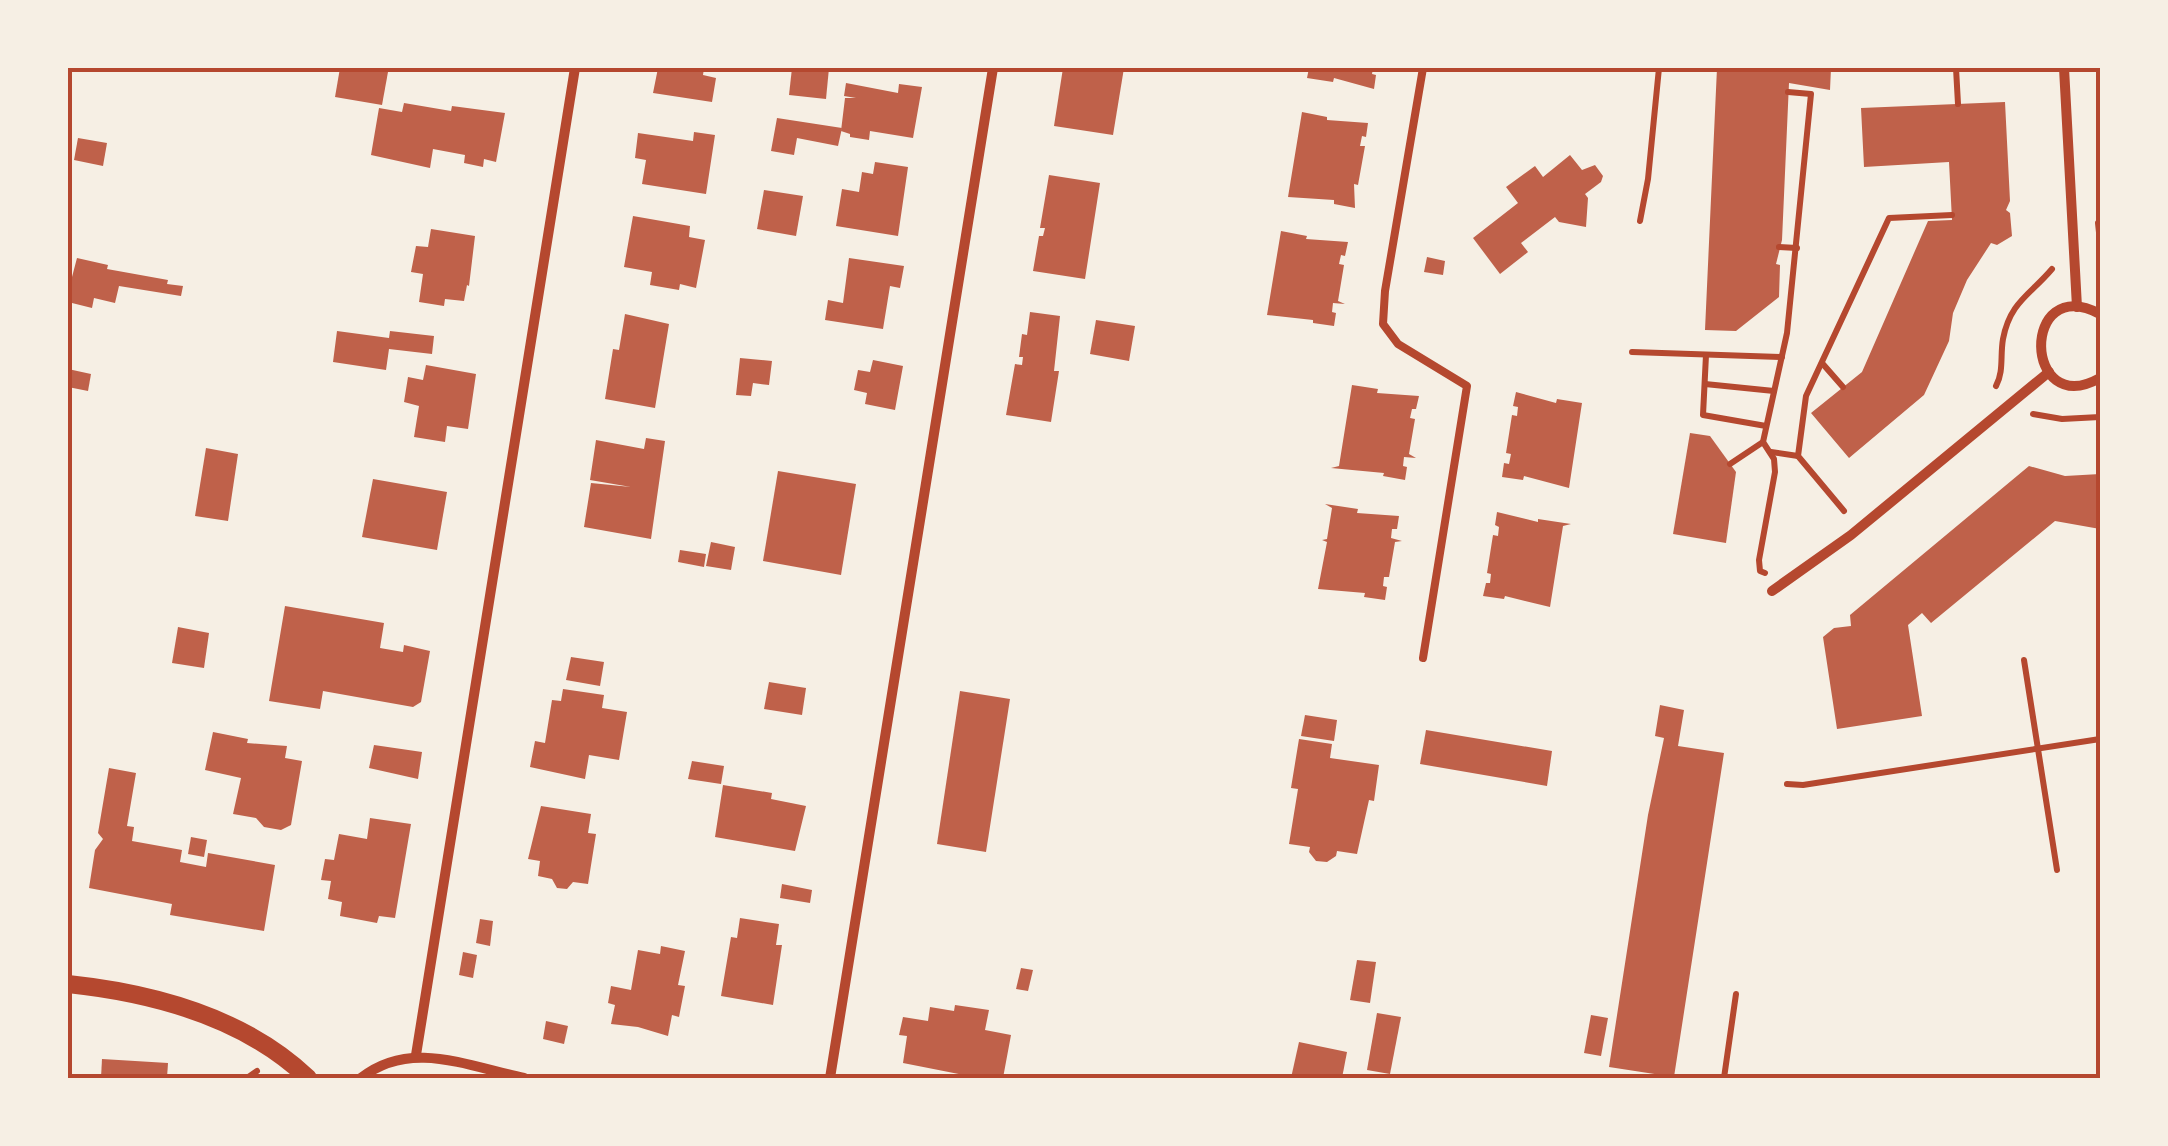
<svg xmlns="http://www.w3.org/2000/svg" width="2168" height="1146" font-family="'DM Sans',sans-serif">
  <rect width="100%" height="100%" fill="#f6efe4"/>
  <!-- building -->
  <g fill="#bf614a">
    <polygon points="340,68 388,72 382,105 335,97"/>
    <polygon points="658,68 704,68 703,75 716,78 712,102 653,93"/>
    <polygon points="792,68 829,68 826,99 789,95"/>
    <polygon points="1063,68 1124,68 1113,135 1054,126"/>
    <polygon points="1309,68 1373,68 1372,74 1376,75 1374,89 1334,78 1333,82 1307,78"/>
    <polygon points="1717,68 1831,68 1830,90 1789,83 1782,240 1776,264 1780,265 1779,297 1736,331 1705,330"/>
    <polygon points="846,83 898,93 899,84 922,87 913,138 870,131 869,140 850,137 850,134 841,131 845,98 856,98 844,96"/>
    <polygon points="2005,102 2010,201 2006,210 2010,213 2012,236 1997,245 1991,243 1967,280 1953,313 1949,341 1924,395 1849,458 1811,413 1862,372 1928,221 1952,220 1949,162 1864,167 1861,108"/>
    <polygon points="404,103 451,111 452,106 505,113 496,162 484,159 483,167 464,163 465,155 433,149 430,168 371,155 379,108 402,112"/>
    <polygon points="1302,112 1327,117 1327,120 1368,123 1366,137 1362,136 1360,146 1365,146 1358,185 1354,184 1355,208 1334,204 1334,200 1288,197"/>
    <polygon points="777,118 842,128 838,146 797,138 794,155 771,151"/>
    <polygon points="694,132 715,135 706,194 642,184 646,160 635,158 638,133 693,141"/>
    <polygon points="78,138 107,143 103,166 74,160"/>
    <polygon points="1570,155 1582,170 1595,165 1603,176 1601,182 1585,194 1588,198 1586,227 1559,222 1555,217 1521,243 1528,252 1500,274 1473,238 1518,203 1506,187 1535,166 1543,177"/>
    <polygon points="875,162 908,167 898,236 836,226 842,189 859,192 862,172 873,174"/>
    <polygon points="1049,175 1100,183 1085,279 1033,271 1039,236 1043,236 1045,228 1040,228"/>
    <polygon points="764,190 803,196 796,236 757,229"/>
    <polygon points="633,216 690,226 689,237 705,240 696,288 680,284 679,290 650,285 652,272 624,267"/>
    <polygon points="431,229 475,236 469,286 467,285 464,301 445,299 444,306 419,302 423,274 411,272 416,246 428,247"/>
    <polygon points="1281,231 1307,236 1306,239 1348,242 1345,256 1341,255 1339,264 1344,265 1338,301 1345,304 1333,303 1332,312 1336,313 1334,326 1313,323 1313,320 1267,315"/>
    <polygon points="1427,257 1445,261 1443,275 1424,272"/>
    <polygon points="77,258 108,265 107,269 168,280 167,284 183,286 181,296 119,286 115,303 94,298 92,308 68,302 68,277 72,277"/>
    <polygon points="849,258 904,266 900,288 890,286 883,329 825,320 828,300 843,303"/>
    <polygon points="1030,312 1060,316 1054,371 1059,371 1051,422 1006,415 1015,364 1022,365 1023,357 1019,357 1022,334 1027,335"/>
    <polygon points="625,314 669,324 655,408 605,399 613,349 619,350"/>
    <polygon points="1096,320 1135,326 1129,361 1090,354"/>
    <polygon points="337,331 389,338 390,331 434,336 432,354 389,349 386,370 333,362"/>
    <polygon points="740,358 772,361 769,385 753,383 751,396 736,395"/>
    <polygon points="873,360 903,366 895,410 865,404 867,393 854,390 858,370 870,372"/>
    <polygon points="426,365 476,374 468,429 447,426 445,442 414,437 419,406 404,402 408,377 423,380"/>
    <polygon points="68,369 91,374 88,391 68,387"/>
    <polygon points="1352,385 1378,389 1377,393 1419,396 1416,409 1412,409 1410,418 1415,419 1409,454 1416,458 1404,457 1403,466 1407,467 1405,480 1383,476 1384,473 1331,468 1339,466"/>
    <polygon points="1516,392 1556,403 1557,399 1582,403 1569,488 1524,476 1523,480 1502,477 1504,463 1509,464 1511,454 1506,453 1512,415 1517,416 1518,407 1513,406"/>
    <polygon points="1690,433 1710,436 1736,472 1726,543 1673,534"/>
    <polygon points="646,438 665,441 651,539 584,527 591,483 631,487 590,480 596,440 644,449"/>
    <polygon points="206,448 238,454 228,521 195,516"/>
    <polygon points="2029,466 2065,476 2100,474 2100,529 2055,521 1931,623 1922,613 1908,625 1922,716 1837,729 1823,637 1834,628 1851,626 1850,615"/>
    <polygon points="778,471 856,484 841,575 763,561"/>
    <polygon points="373,479 447,492 437,550 362,537"/>
    <polygon points="1325,504 1358,509 1357,513 1399,516 1397,529 1392,529 1391,538 1402,541 1395,542 1389,577 1384,577 1383,586 1387,587 1385,600 1364,597 1365,593 1318,589 1327,542 1322,540 1327,539 1332,508"/>
    <polygon points="1497,512 1538,522 1538,519 1571,524 1563,526 1550,607 1505,596 1504,599 1483,596 1486,583 1490,583 1491,574 1487,573 1493,535 1498,536 1499,527 1495,525"/>
    <polygon points="711,542 735,547 731,570 706,566"/>
    <polygon points="680,550 706,554 704,567 678,562"/>
    <polygon points="285,606 384,623 380,648 403,652 404,645 430,651 421,702 413,707 323,691 320,709 269,701"/>
    <polygon points="178,627 209,633 204,668 172,663"/>
    <polygon points="571,657 604,662 600,686 566,680"/>
    <polygon points="769,682 806,688 802,715 764,709"/>
    <polygon points="563,689 604,695 602,708 627,712 619,760 589,755 585,779 530,767 535,741 545,743 552,700 561,701"/>
    <polygon points="960,691 1010,699 986,852 937,844"/>
    <polygon points="1660,705 1684,710 1678,746 1724,753 1674,1077 1609,1067 1648,815 1663,743 1664,738 1655,736"/>
    <polygon points="1305,715 1337,720 1334,741 1301,736"/>
    <polygon points="1426,730 1552,751 1547,786 1420,764"/>
    <polygon points="213,732 248,739 247,743 287,746 285,758 302,761 291,825 281,830 264,827 256,818 233,814 241,778 205,770"/>
    <polygon points="1299,739 1332,744 1330,758 1379,765 1374,801 1369,800 1357,854 1337,851 1336,856 1327,862 1316,861 1309,852 1310,847 1289,844 1298,789 1291,788"/>
    <polygon points="374,745 422,752 418,779 369,768"/>
    <polygon points="692,761 724,766 721,784 688,779"/>
    <polygon points="109,768 136,773 127,826 134,827 132,841 182,850 180,862 206,867 208,853 275,865 264,931 170,915 172,904 89,888 95,850 103,839 98,833"/>
    <polygon points="723,785 772,793 771,799 806,806 795,851 715,837"/>
    <polygon points="541,806 591,814 588,833 596,834 588,884 573,882 567,889 557,888 552,879 538,876 540,861 528,859"/>
    <polygon points="370,818 411,824 395,918 379,916 377,923 340,916 342,902 328,899 331,881 321,880 325,859 334,860 339,834 367,839"/>
    <polygon points="191,837 207,840 204,857 188,854"/>
    <polygon points="782,884 812,890 810,903 780,898"/>
    <polygon points="740,918 779,924 776,945 782,945 773,1005 721,996 731,937 737,938"/>
    <polygon points="480,919 493,921 490,946 476,943"/>
    <polygon points="661,946 685,951 678,985 685,986 679,1017 672,1015 668,1036 638,1027 611,1024 615,1005 608,1003 611,986 631,990 638,950 660,954"/>
    <polygon points="463,952 477,955 473,978 459,975"/>
    <polygon points="1357,960 1376,962 1370,1003 1350,1000"/>
    <polygon points="1021,968 1033,970 1028,991 1016,989"/>
    <polygon points="955,1005 989,1010 985,1030 1011,1035 1003,1078 979,1078 903,1063 907,1036 899,1035 903,1017 928,1021 930,1007 954,1011"/>
    <polygon points="1377,1013 1401,1017 1390,1074 1367,1070"/>
    <polygon points="1591,1015 1608,1018 1601,1056 1584,1053"/>
    <polygon points="546,1021 568,1026 564,1044 543,1039"/>
    <polygon points="1299,1042 1347,1052 1342,1078 1291,1078"/>
    <polygon points="102,1059 168,1063 167,1078 101,1078"/>
  </g>
  <g fill="none" stroke-linecap="round" stroke-linejoin="round">
    <!-- path -->
    <g stroke="#b5482f" stroke-width="6">
      <polyline points="1956,68 1958,104"/>
      <polyline points="1640,221 1648,179 1659,68"/>
      <polyline points="2098,223 2100,242"/>
      <polyline points="1779,247 1797,248"/>
      <polyline points="1632,352 1782,357"/>
      <polyline points="1706,355 1703,415 1766,426"/>
      <polyline points="1822,363 1843,387"/>
      <polyline points="1705,384 1774,391"/>
      <path d="M1996,386C2004,371 2000,356 2003,339C2010,302 2030,295 2052,269"/>
      <polyline points="2033,414 2062,419 2100,417"/>
      <polyline points="1771,452 1798,456"/>
      <polyline points="1730,464 1763,442"/>
      <polyline points="1844,511 1798,456 1806,396 1889,218 1952,215"/>
      <polyline points="1765,573 1760,571 1759,560 1775,472 1774,459 1763,442 1787,333 1811,94 1788,92"/>
      <polyline points="2024,660 2057,870"/>
      <polyline points="1787,784 1803,785 2100,739"/>
      <polyline points="247,1078 257,1071"/>
      <polyline points="1724,1078 1736,994"/>
    </g>
    <!-- service -->
    <polyline stroke="#b5482f" stroke-width="8" points="1423,68 1385,291 1383,324 1398,344 1467,386 1423,658"/>
    <!-- minor -->
    <g stroke="#b5482f" stroke-width="10">
      <polyline points="2064,68 2077,307"/>
      <path d="M2100,314C2020,272 2023,421 2100,378"/>
      <polyline points="1772,591 1851,535 2049,372"/>
      <polyline points="416,1055 575,68"/>
      <path d="M361,1078C410,1039 467,1066 524,1078"/>
      <polyline points="830,1078 993,68"/>
    </g>
    <!-- tertiary -->
    <path stroke="#b5482f" stroke-width="18" d="M68,984C153,993 244,1017 308,1078"/>
  </g>
  <!-- border -->
  <rect width="2168" height="1146" fill="none" stroke="#f6efe4" stroke-width="140"/>
  <rect x="70" y="70" width="2028" height="1006" fill="none" stroke="#b5482f" stroke-width="4"/>
</svg>
